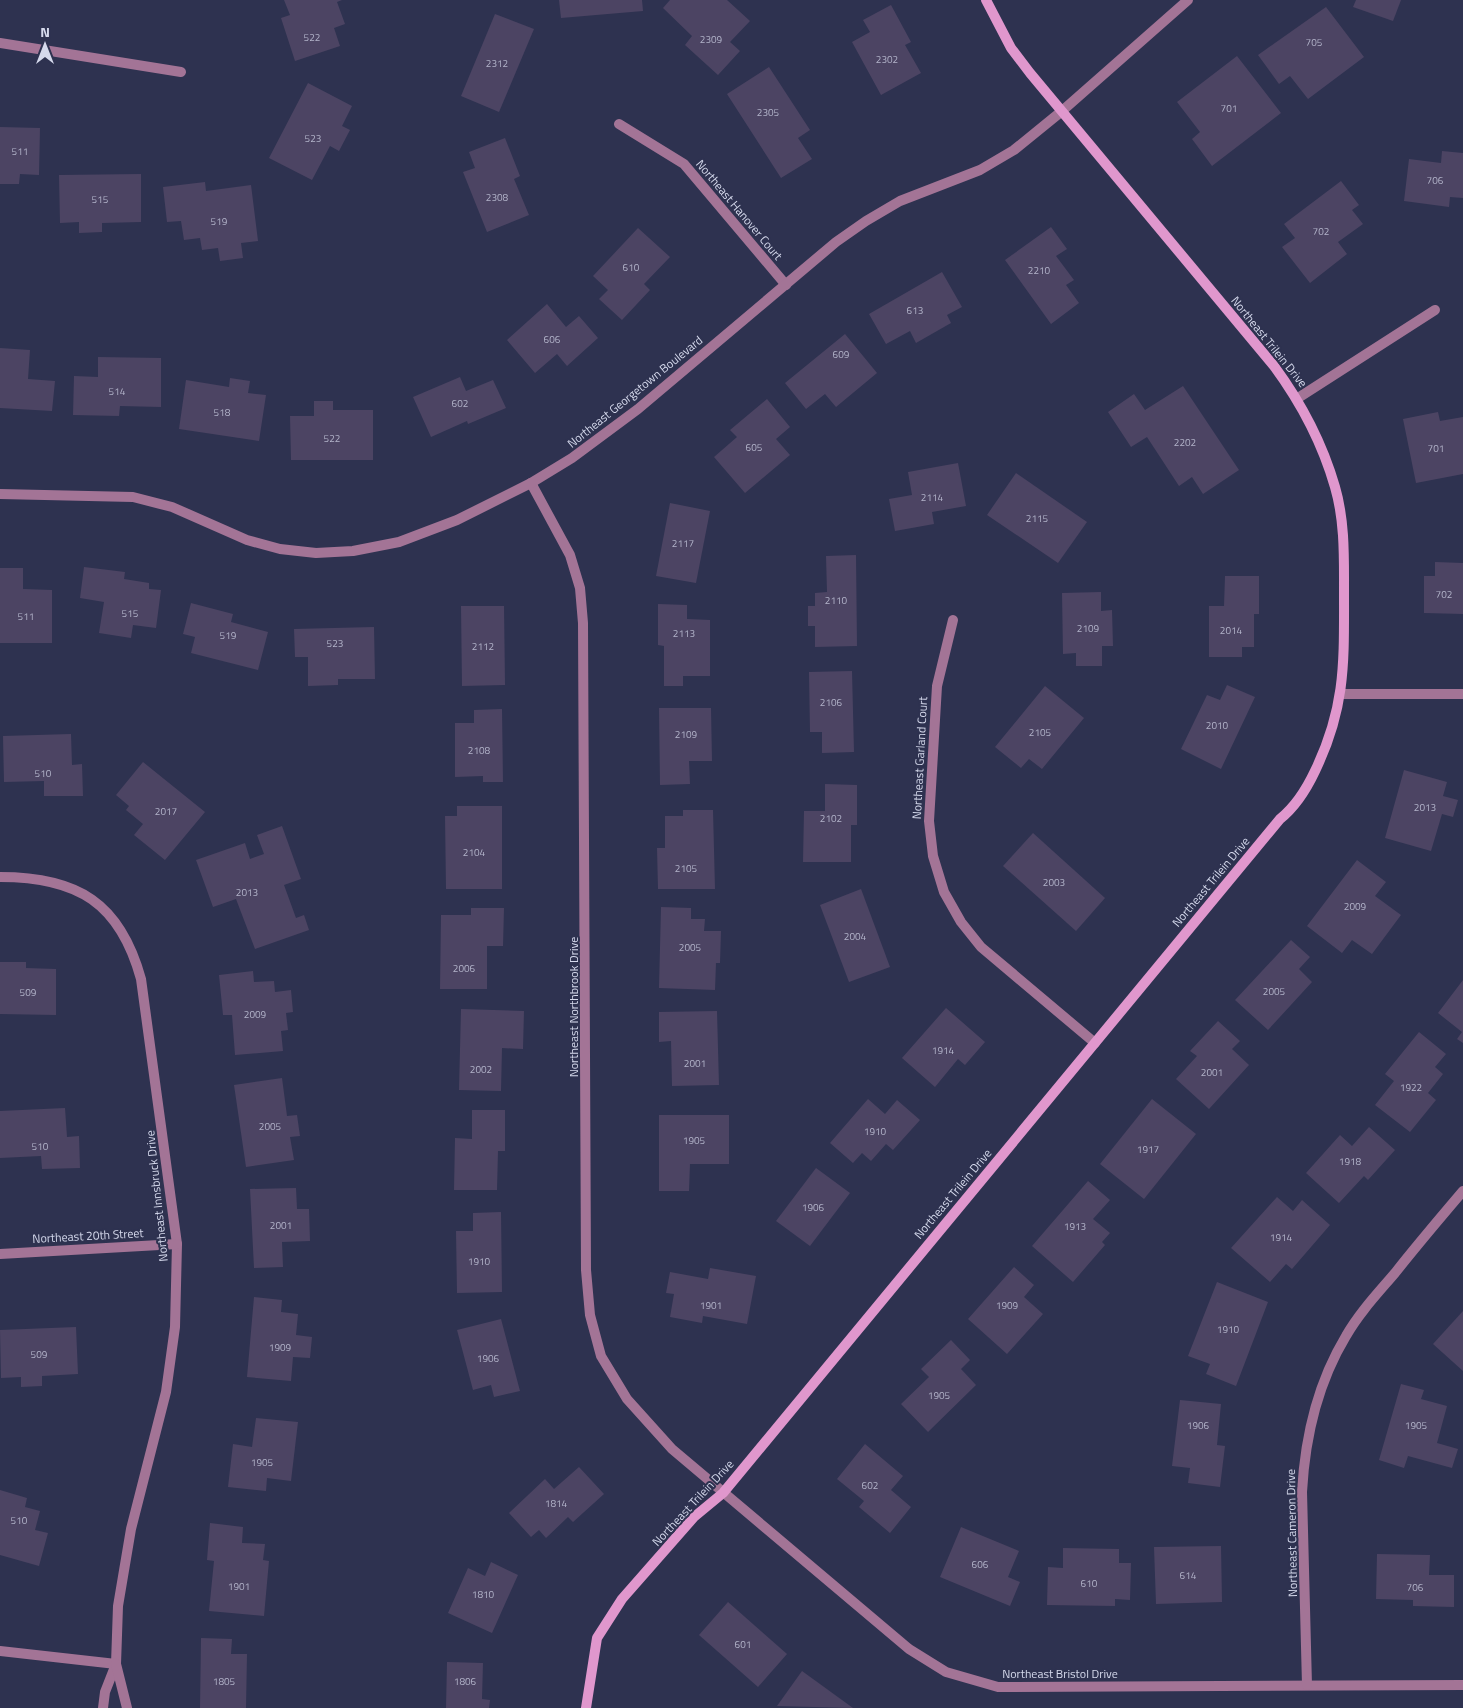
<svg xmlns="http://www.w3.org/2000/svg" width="1463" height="1708" font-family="'Titillium Web',sans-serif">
  <rect width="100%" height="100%" fill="#2e3250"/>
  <!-- building -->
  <g fill="#4c4463">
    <polygon points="284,0 342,0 337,2 345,24 334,28 340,46 295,61 281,18 290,15"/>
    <polygon points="559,0 642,0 643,11 561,18"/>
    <polygon points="670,0 727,0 750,21 730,42 740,51 718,75 685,45 692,36 663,8"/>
    <polygon points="1356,0 1401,0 1393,21 1353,7"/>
    <polygon points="891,5 911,42 905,45 921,73 881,95 852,42 870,32 863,20"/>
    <polygon points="1326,7 1364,57 1308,99 1290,76 1279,84 1258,55"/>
    <polygon points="495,14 534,29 499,112 461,96"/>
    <polygon points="1237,56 1281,113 1212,166 1192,139 1200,132 1177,102"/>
    <polygon points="769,67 810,130 798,138 812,159 781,178 727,94"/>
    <polygon points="308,83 352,106 342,126 350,130 339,151 330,146 312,180 269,158"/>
    <polygon points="0,127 40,128 39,175 20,174 19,184 0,184"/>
    <polygon points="505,138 520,176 514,179 529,215 487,232 463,172 475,168 469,152"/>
    <polygon points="1442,151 1463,153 1463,198 1450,197 1449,207 1404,201 1409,159 1441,163"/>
    <polygon points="141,174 141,222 102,223 102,232 79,233 79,222 60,223 59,175"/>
    <polygon points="1341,181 1359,205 1352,210 1363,224 1338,242 1347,254 1310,283 1282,247 1295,238 1284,224"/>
    <polygon points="205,182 206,191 251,185 258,241 241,243 243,258 220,261 218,248 202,250 200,238 184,240 181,221 167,222 163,187"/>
    <polygon points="1051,227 1067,249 1056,256 1074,280 1066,285 1079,303 1051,324 1005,260"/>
    <polygon points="638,228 670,257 644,284 650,290 622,320 599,299 608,290 593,276"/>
    <polygon points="942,272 962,307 947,315 951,323 916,343 910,331 886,344 869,314"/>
    <polygon points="547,304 566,327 579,316 598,338 567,366 557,354 535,373 507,340"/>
    <polygon points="845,334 877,373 836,407 825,394 806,409 785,383"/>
    <polygon points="0,348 30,350 28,379 55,381 52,411 0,408"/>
    <polygon points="98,357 161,358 161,407 120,406 119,416 73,415 74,376 98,377"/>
    <polygon points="460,377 466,391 493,380 506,408 468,424 467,421 431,437 413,397"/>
    <polygon points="230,378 250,381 248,393 266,395 259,441 179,429 186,380 229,387"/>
    <polygon points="1183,386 1239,470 1203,494 1192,477 1179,486 1147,437 1131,447 1108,412 1134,394 1145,410"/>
    <polygon points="767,399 790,427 776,439 790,455 745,493 714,457 737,437 730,430"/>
    <polygon points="314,401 333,401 333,410 373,410 373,460 291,460 290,416 314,416"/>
    <polygon points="1438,412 1440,421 1463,417 1463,474 1416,483 1403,419"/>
    <polygon points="958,463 966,506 932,512 934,524 895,531 889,499 912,495 908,472"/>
    <polygon points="1016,473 1087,522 1058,563 987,515"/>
    <polygon points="670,503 710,511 696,583 656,576"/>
    <polygon points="856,555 857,646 815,647 815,626 808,626 808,606 815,606 815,593 827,592 826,556"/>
    <polygon points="1435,562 1463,563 1463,614 1424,613 1424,576 1435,576"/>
    <polygon points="84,567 125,572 124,579 149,583 149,589 161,590 156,628 133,625 131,638 99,633 104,602 80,598"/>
    <polygon points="0,568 23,568 23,589 52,590 52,643 0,643"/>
    <polygon points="1225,576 1259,576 1259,614 1254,614 1254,647 1242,647 1242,657 1209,657 1209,606 1224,606"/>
    <polygon points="1101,592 1101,611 1112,610 1113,646 1102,646 1102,666 1076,666 1076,653 1063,654 1062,593"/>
    <polygon points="191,603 233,614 231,622 268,632 258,670 191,653 195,637 183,634"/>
    <polygon points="658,604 687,605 687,619 710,620 710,676 683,676 683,686 664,686 664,646 658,645"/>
    <polygon points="461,606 504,606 505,685 462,686"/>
    <polygon points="374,627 375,679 338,679 338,685 308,686 308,657 295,657 294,629"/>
    <polygon points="852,671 854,752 822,753 822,732 810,732 809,672"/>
    <polygon points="1227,685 1255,697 1221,769 1181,749 1207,695 1220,700"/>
    <polygon points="1045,686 1084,718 1042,769 1029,759 1021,768 995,747"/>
    <polygon points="659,708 711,708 712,761 689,761 690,784 660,785"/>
    <polygon points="502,709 503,782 483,782 483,776 455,777 455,723 474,723 474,710"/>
    <polygon points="71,734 72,765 82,764 83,796 44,796 44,781 4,782 3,736"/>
    <polygon points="143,762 205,812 165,860 134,835 143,824 126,810 129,806 116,795"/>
    <polygon points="1404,770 1447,782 1443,796 1458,800 1453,817 1442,814 1431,851 1385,838"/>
    <polygon points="825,784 857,785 857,825 851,825 851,862 803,862 804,811 825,811"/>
    <polygon points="457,806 502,806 502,889 446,889 445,816 457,816"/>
    <polygon points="683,810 713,810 715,889 658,889 657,848 665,848 665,816 683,816"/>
    <polygon points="282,826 301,879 284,885 296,918 304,915 309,930 255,949 236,899 213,907 196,860 245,843 250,859 264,854 257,835"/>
    <polygon points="1033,833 1105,898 1076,931 1003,866"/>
    <polygon points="1357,860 1386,882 1375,896 1401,915 1372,954 1352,940 1342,953 1307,926"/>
    <polygon points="861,889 890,967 849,982 820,905"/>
    <polygon points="661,907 691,908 691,919 705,919 704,931 721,931 720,963 716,963 715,990 659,988"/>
    <polygon points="471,908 504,908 503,946 487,946 487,989 440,989 441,915 471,915"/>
    <polygon points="1291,940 1310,957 1299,969 1312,982 1268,1030 1235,1000"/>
    <polygon points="0,962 26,962 26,968 56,969 56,1015 0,1014"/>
    <polygon points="253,971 254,982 274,981 275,992 291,990 293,1012 286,1013 288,1030 281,1031 283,1051 235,1055 232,1015 223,1015 219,975"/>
    <polygon points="1463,980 1463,1043 1457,1039 1462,1032 1438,1013"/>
    <polygon points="946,1008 985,1042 965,1065 958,1059 935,1087 902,1058"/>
    <polygon points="461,1009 524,1011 523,1049 502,1048 501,1091 459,1090"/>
    <polygon points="717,1011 719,1085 672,1086 671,1041 659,1042 659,1012"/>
    <polygon points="1218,1021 1240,1041 1232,1049 1249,1065 1209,1109 1176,1079 1197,1056 1190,1051"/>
    <polygon points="1419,1032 1446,1054 1435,1067 1443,1074 1428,1093 1436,1100 1410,1132 1375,1105 1394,1081 1385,1074"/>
    <polygon points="282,1078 287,1116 297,1115 300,1136 290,1137 294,1160 246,1167 234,1085"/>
    <polygon points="868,1099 885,1114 897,1100 920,1120 893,1150 886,1144 871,1161 862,1153 853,1163 830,1143"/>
    <polygon points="1152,1099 1196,1134 1144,1199 1100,1164"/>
    <polygon points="65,1108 67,1137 79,1136 80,1168 42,1169 41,1156 0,1158 0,1111"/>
    <polygon points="472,1110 505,1110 505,1151 498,1151 497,1190 454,1190 455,1138 472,1139"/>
    <polygon points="659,1115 729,1115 729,1164 690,1164 689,1191 659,1191"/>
    <polygon points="1369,1127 1395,1150 1368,1180 1364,1176 1339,1203 1306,1173 1340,1135 1352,1146"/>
    <polygon points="816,1168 850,1193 810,1246 776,1221"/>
    <polygon points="1088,1181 1110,1200 1093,1219 1110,1233 1102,1242 1105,1245 1073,1282 1032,1246"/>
    <polygon points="296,1188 297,1209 309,1209 310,1241 282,1242 283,1267 254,1268 250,1189"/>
    <polygon points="1277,1197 1293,1211 1302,1200 1330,1225 1292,1269 1286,1264 1270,1282 1231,1248"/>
    <polygon points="501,1212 502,1292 457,1293 456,1231 473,1231 473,1213"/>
    <polygon points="1014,1267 1034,1285 1024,1297 1043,1314 1007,1354 968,1319"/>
    <polygon points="710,1268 756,1276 747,1324 703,1316 702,1323 670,1317 674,1294 666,1293 670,1272 708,1279"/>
    <polygon points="1217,1282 1268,1302 1236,1386 1206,1374 1210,1364 1188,1356"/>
    <polygon points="254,1297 282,1300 281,1312 298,1314 296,1335 312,1337 310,1358 293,1357 291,1381 247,1377"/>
    <polygon points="1463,1311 1463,1371 1433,1344"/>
    <polygon points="501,1319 520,1391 494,1397 491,1385 473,1390 457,1330"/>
    <polygon points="76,1327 78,1374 42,1376 42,1386 21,1387 21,1377 1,1378 0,1330"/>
    <polygon points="951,1340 970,1360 961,1369 976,1385 928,1432 901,1404 929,1377 921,1369"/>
    <polygon points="1401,1384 1424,1390 1421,1399 1447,1406 1437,1443 1458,1449 1452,1468 1408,1456 1404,1468 1379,1460"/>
    <polygon points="1180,1400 1221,1404 1217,1445 1225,1446 1220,1487 1188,1483 1190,1468 1172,1466"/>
    <polygon points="256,1418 298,1422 291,1481 267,1478 266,1491 228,1487 233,1444 252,1447"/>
    <polygon points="865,1444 903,1476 891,1490 911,1507 890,1533 859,1507 864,1501 837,1479"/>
    <polygon points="579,1467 604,1494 573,1522 568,1517 546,1538 539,1530 531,1537 509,1513 545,1479 554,1489"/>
    <polygon points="0,1490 27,1498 25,1507 40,1511 35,1530 48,1533 39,1566 0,1555"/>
    <polygon points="210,1523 243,1527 242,1543 265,1544 263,1560 269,1561 264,1616 209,1611 214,1561 207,1560"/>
    <polygon points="961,1527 1019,1551 1008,1577 1020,1582 1010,1606 940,1577"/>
    <polygon points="1221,1546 1222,1602 1156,1604 1154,1547"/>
    <polygon points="1063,1548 1119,1549 1119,1563 1131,1563 1130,1600 1115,1599 1115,1606 1047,1605 1048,1567 1063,1568"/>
    <polygon points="1377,1554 1430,1555 1429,1575 1454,1575 1454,1607 1413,1606 1413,1600 1376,1599"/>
    <polygon points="491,1562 518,1575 492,1633 448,1613 468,1568 485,1576"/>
    <polygon points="728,1602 787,1654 758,1687 699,1635"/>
    <polygon points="201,1638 232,1639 231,1654 247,1654 246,1708 200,1708"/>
    <polygon points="447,1662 483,1663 482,1699 490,1700 489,1708 446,1708"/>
    <polygon points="802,1671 853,1708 777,1706"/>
  </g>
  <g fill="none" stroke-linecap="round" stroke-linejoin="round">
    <!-- street -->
    <g stroke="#a37496" stroke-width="10">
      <polyline points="0,43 181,72"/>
      <polyline points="619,124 684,164 786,285"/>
      <polyline points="1298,398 1435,310"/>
      <polyline points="531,483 570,555 580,588 583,623 586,1270 590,1315 601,1356 627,1399 672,1449 909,1649 946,1672 998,1687 1463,1685"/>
      <polyline points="0,494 133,497 172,507 247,540 280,549 316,553 353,551 399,542 457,520 531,483 572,458 638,409 836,242 866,221 900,201 980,170 1014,150 1062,111 1188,0"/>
      <polyline points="953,620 937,686 929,821 933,856 944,892 961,922 981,947 1095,1043"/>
      <polyline points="1341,694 1463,694"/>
      <path d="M0,877C78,877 120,903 141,979L177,1244L175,1327L166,1392L131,1529L118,1606L116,1664L105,1692L103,1708"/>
      <polyline points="0,1254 177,1244"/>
      <polyline points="0,1651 116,1664"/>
      <polyline points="116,1664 127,1708"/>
      <path d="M1307,1685L1302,1492C1305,1437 1317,1384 1346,1336C1359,1313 1378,1293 1395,1273C1417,1245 1440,1218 1463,1191"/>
    </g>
    <!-- secondary -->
    <path stroke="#e097cd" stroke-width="10" d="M586,1708L597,1638L622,1599L694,1517L723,1493L1280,819C1295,807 1307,788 1315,771C1346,707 1344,662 1344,593C1344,558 1345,521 1335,487C1322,442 1302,404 1274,366L1030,73L1011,48L986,0"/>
  </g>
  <g text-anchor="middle" stroke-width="4" stroke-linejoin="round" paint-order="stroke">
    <!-- number labels -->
    <g font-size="10" fill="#b3b4ca">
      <text x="312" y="41">522</text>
      <text x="711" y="43">2309</text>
      <text x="1314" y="46">705</text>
      <text x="887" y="63">2302</text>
      <text x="497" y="67">2312</text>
      <text x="1229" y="112">701</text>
      <text x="768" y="116">2305</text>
      <text x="313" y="142">523</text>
      <text x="20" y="155">511</text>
      <text x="1435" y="184">706</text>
      <text x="497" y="201">2308</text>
      <text x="100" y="203">515</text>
      <text x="219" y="225">519</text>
      <text x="1321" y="235">702</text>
      <text x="631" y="271">610</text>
      <text x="1039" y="274">2210</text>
      <text x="915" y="314">613</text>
      <text x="552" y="343">606</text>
      <text x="841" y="358">609</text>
      <text x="117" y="395">514</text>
      <text x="460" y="407">602</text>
      <text x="222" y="416">518</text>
      <text x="332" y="442">522</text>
      <text x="1185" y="446">2202</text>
      <text x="754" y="451">605</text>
      <text x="1436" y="452">701</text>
      <text x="932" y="501">2114</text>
      <text x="1037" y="522">2115</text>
      <text x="683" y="547">2117</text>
      <text x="1444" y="598">702</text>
      <text x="836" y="604">2110</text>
      <text x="130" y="617">515</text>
      <text x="26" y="620">511</text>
      <text x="1088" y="632">2109</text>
      <text x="1231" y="634">2014</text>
      <text x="684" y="637">2113</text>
      <text x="228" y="639">519</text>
      <text x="335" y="647">523</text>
      <text x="483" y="650">2112</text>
      <text x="831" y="706">2106</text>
      <text x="1217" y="729">2010</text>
      <text x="1040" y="736">2105</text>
      <text x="686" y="738">2109</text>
      <text x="479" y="754">2108</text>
      <text x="43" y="777">510</text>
      <text x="1425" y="811">2013</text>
      <text x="166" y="815">2017</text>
      <text x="831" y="822">2102</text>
      <text x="474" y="856">2104</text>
      <text x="686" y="872">2105</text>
      <text x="1054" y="886">2003</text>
      <text x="247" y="896">2013</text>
      <text x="1355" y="910">2009</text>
      <text x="855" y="940">2004</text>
      <text x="690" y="951">2005</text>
      <text x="464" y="972">2006</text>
      <text x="1274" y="995">2005</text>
      <text x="28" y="996">509</text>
      <text x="255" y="1018">2009</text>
      <text x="943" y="1054">1914</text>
      <text x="695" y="1067">2001</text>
      <text x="481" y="1073">2002</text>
      <text x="1212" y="1076">2001</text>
      <text x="1411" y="1091">1922</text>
      <text x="270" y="1130">2005</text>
      <text x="875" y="1135">1910</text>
      <text x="694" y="1144">1905</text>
      <text x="40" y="1150">510</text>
      <text x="1148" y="1153">1917</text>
      <text x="1350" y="1165">1918</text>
      <text x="813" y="1211">1906</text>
      <text x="281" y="1229">2001</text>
      <text x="1075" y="1230">1913</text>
      <text x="1281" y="1241">1914</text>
      <text x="479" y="1265">1910</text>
      <text x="711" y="1309">1901</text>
      <text x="1007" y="1309">1909</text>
      <text x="1228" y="1333">1910</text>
      <text x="280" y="1351">1909</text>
      <text x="39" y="1358">509</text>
      <text x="488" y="1362">1906</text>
      <text x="939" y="1399">1905</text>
      <text x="1198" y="1429">1906</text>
      <text x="1416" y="1429">1905</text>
      <text x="262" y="1466">1905</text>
      <text x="870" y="1489">602</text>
      <text x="556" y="1507">1814</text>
      <text x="19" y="1524">510</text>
      <text x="980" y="1568">606</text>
      <text x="1188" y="1579">614</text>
      <text x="1089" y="1587">610</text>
      <text x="239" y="1590">1901</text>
      <text x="1415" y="1591">706</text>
      <text x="483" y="1598">1810</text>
      <text x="743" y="1648">601</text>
      <text x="224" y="1685">1805</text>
      <text x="465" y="1685">1806</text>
    </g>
    <!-- street labels -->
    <g font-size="12" fill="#d5d9ec" stroke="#2e3250">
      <text transform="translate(739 210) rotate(50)" y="4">Northeast Hanover Court</text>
      <text transform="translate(1269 342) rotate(51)" y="4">Northeast Trilein Drive</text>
      <text transform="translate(635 392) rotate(-39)" y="4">Northeast Georgetown Boulevard</text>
      <text transform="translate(920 758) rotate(-87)" y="4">Northeast Garland Court</text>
      <text transform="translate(1211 882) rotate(-50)" y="4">Northeast Trilein Drive</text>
      <text transform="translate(574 1007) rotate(-90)" y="4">Northeast Northbrook Drive</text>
      <text transform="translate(953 1194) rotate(-50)" y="4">Northeast Trilein Drive</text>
      <text transform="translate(157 1196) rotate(-96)" y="4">Northeast Innsbruck Drive</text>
      <text transform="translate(88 1236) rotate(-3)" y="4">Northeast 20th Street</text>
      <text transform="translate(693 1503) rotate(-47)" y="4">Northeast Trilein Drive</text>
      <text transform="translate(1292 1533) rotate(-91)" y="4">Northeast Cameron Drive</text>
      <text x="1060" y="1678">Northeast Bristol Drive</text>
    </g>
  </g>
  <!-- north arrow -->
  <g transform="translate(45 45)" stroke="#2e3250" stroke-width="4" paint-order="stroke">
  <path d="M0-4L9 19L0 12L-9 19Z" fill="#d5d9ec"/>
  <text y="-8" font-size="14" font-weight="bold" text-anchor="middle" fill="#d5d9ec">N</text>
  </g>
</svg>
